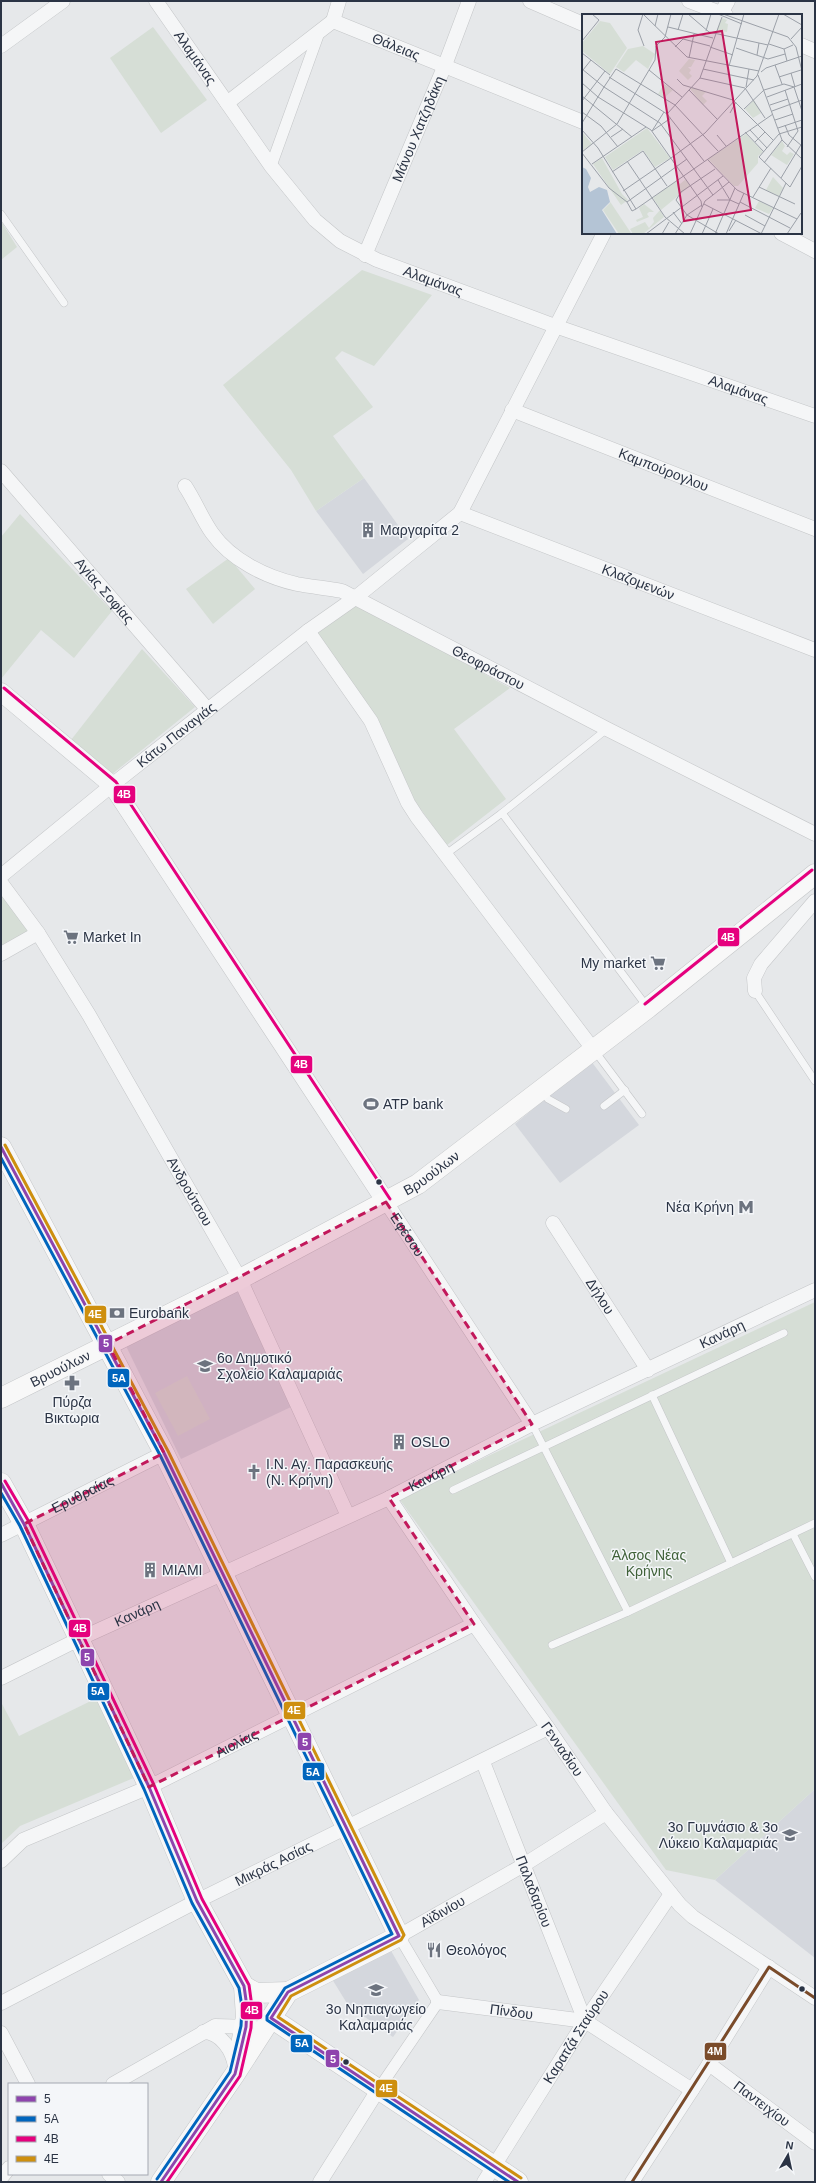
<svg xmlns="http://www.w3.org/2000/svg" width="816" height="2183" font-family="Arial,sans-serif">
  <rect width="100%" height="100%" fill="#e6e8ea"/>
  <!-- built -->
  <g fill="#d4d7dd">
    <polygon points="364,478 408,539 363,574 316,511"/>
    <polygon points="591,1061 639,1125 560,1183 515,1124"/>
    <polygon points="238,1290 293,1406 181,1459 125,1344"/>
    <polygon points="815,1789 815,1958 715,1880"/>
    <polygon points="390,1949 419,2000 393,2037 348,2005 332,1979"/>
  </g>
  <!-- green -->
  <g fill="#d6ded6">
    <polygon points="153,27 207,100 161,133 110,58"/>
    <polygon points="1,221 17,247 1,260"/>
    <polygon points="362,270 432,295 374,366 342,351 335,358 373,407 333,436 364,478 316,511 291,470 223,385"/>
    <polygon points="20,514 112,611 74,658 41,630 1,679 1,537"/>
    <polygon points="229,558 255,589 213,624 186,589"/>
    <polygon points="354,603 510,688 454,729 506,799 447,845 414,800 315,631"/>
    <polygon points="142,649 195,707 111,775 71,740"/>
    <polygon points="1,893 29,932 1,948"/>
    <polygon points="815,1302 815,1789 715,1880 666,1870 400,1500 488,1456"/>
    <polygon points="187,1376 210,1419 178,1436 155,1393"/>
    <polygon points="99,1697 136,1777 20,1826 1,1844 1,1702 19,1736"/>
  </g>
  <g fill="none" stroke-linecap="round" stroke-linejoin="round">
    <!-- service casing -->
    <g stroke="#c4c6c8" stroke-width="8">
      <g id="service">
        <polyline points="1,214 64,303"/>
        <polyline points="502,813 607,729"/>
        <polyline points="446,854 502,813 648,1008"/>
        <polyline points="755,991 815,1081"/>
        <polyline points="594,1050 642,1114"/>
        <polyline points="541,1091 548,1099 566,1109"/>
        <polyline points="604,1106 625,1090"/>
        <polyline points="652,1395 731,1563"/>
        <polyline points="532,1424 628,1612"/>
        <polyline points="453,1490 784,1333"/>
        <polyline points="793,1534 815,1577"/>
        <polyline points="552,1645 628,1612 815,1523"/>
      </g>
    </g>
    <!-- pedestrian casing -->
    <g stroke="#c4c6c8" stroke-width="12">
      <g id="pedestrian">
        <polyline points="271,166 320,30"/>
        <polyline points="378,2090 438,2002 399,1936"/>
      </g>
    </g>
    <!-- minor casing -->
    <g stroke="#c4c6c8" stroke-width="15">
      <g id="minor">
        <path id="s1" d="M156,1L271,166L315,220L340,241L377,260L555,326L815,416"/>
        <polyline points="530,1 583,24"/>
        <polyline points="689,1 726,15"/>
        <polyline points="720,15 728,1"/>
        <polyline points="333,21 339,1"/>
        <polyline points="801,45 815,51"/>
        <polyline points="1,46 63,1"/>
        <path id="s2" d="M227,103L333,21L583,122"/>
        <polyline points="781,233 815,251"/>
        <path id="s3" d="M365,255L445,65L469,1"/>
        <path id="s4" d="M512,410L815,529"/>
        <path id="s5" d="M1,471L208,710"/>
        <path id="s6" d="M185,486C195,501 202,519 212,533C231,560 266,577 297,584C312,587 327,588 342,591L607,729L815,834"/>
        <path id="s7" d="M460,513L815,650"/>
        <polyline points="308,631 371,721 408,803 417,817 593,1049"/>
        <path id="s8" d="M1,876L112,785L308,631L355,598L460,513L604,233"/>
        <path id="s9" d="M1,883L38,933L89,1015L240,1279L348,1516"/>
        <polyline points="1,954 38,933"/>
        <polyline points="755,991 754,978 761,964 815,901"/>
        <path id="s10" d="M386,1202L532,1424"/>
        <path id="s11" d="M553,1223L648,1370"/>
        <path id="s12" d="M389,1498L474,1624L548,1728L606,1813L680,1905L693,1917L815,1998"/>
        <path id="s13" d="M1,1535L164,1453"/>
        <path id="s14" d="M1,1678L79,1639L389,1498L532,1424L815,1290"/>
        <path id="s15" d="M483,1762L585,2021"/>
        <path id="s16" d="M1,1861L23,1840L149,1787L474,1624"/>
        <path id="s17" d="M399,1936L522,1866L606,1813"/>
        <path id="s18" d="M438,2002L585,2021L692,2090"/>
        <path id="s19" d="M1,2003L197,1901L548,1728"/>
        <path d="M203,2032C221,2032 233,2051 235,2067"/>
        <polyline points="1,2033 28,2084"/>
        <path id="s20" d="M709,2064L815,2143"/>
        <polyline points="113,2084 215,2026 253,2027"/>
        <polyline points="109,2174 118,2182"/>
        <polyline points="1,2178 9,2168"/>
        <polyline points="320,2182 378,2090"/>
        <path id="s21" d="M484,2182L585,2021L671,1894"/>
        <polyline points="632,2182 709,2064 769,1967"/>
      </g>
    </g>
    <!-- tertiary casing -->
    <g stroke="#c4c6c8" stroke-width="19">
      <polyline id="tertiary" points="1,692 112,785 386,1202"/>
    </g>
    <!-- secondary casing -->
    <g stroke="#c4c6c8" stroke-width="21">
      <g id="secondary">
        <polyline points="1,1147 164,1453 399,1936 288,1992 235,2074 161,2182"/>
        <path id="s22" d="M1,1398L240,1279L418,1184L648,1008L815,874"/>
        <polyline points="1,1483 24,1524 79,1639 149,1787 197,1901 244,1986 256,1993 288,1992"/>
        <polyline points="271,2018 518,2182"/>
        <polyline points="238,2062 246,2017 244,1986"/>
      </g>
    </g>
    <!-- service -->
    <use href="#service" stroke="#f5f6f7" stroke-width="7"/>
    <!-- pedestrian -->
    <use href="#pedestrian" stroke="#f5f6f7" stroke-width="11"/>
    <!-- minor -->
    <use href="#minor" stroke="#f5f6f7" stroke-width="14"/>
    <!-- tertiary -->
    <use href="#tertiary" stroke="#f5f6f7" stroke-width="18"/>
    <!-- secondary -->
    <use href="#secondary" stroke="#f8f8f8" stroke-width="20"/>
    <!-- bus-1 casing -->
    <g stroke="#f4f6f9" stroke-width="6">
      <g id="bus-1">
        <polyline points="1,1147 164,1453 399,1936 288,1992 271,2018 518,2182"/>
        <polyline points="1,1483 24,1524 149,1787 197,1901 244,1986 247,2007 246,2027 235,2074 161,2182"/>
      </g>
    </g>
    <!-- bus-2 casing -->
    <g stroke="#f4f6f9" stroke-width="6">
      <g id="bus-2">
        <polyline points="1,1158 160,1455 392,1934 285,1988 267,2016 267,2020 509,2182"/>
        <polyline points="1,1493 20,1526 144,1789 192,1903 239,1988 242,2007 241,2026 230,2072 157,2179"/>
      </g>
    </g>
    <!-- bus-3 casing -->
    <g stroke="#f4f6f9" stroke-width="6">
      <g id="bus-3">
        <polyline points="4,688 116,782 390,1199"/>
        <polyline points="645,1004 812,870"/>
        <polyline points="5,1481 29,1522 154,1785 202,1899 249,1985 252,2007 251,2028 240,2076 167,2182"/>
      </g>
    </g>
    <!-- bus-4 casing -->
    <g stroke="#f4f6f9" stroke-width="6">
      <polyline id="bus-4" points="5,1145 168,1451 404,1935 401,1940 291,1996 278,2017 521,2178"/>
    </g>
    <!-- bus-5 casing -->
    <g stroke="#f4f6f9" stroke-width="6">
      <polyline id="bus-5" points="632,2182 769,1967 815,1998"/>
    </g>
    <!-- bus-1 -->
    <use href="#bus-1" stroke="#8e44ad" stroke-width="3"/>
    <!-- bus-2 -->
    <use href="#bus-2" stroke="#0065bd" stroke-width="3"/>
    <!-- bus-3 -->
    <use href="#bus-3" stroke="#e5007d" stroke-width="3"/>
    <!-- bus-4 -->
    <use href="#bus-4" stroke="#ce8f0e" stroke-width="3"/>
    <!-- bus-5 -->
    <use href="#bus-5" stroke="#7a4b2a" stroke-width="3"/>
  </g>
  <!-- marked area -->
  <path fill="#c2185b" fill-opacity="0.2" stroke="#c2185b" stroke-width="3" stroke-dasharray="8 5" stroke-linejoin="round" d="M386,1202L532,1424L389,1498L474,1624L149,1787L24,1524L164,1453L108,1344Z"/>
  <!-- icons -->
  <defs>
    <g id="building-bare" transform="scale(1.2)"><path d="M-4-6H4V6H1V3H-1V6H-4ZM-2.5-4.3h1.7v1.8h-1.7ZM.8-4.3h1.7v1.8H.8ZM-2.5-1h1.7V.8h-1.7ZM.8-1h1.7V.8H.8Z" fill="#6c737f" stroke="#f4f6f9" stroke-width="2.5" paint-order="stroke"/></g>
    <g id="supermarket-bare" transform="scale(1.2)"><path d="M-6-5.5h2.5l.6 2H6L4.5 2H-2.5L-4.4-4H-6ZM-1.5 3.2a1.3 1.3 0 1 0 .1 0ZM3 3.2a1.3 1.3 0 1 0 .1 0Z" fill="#6c737f" stroke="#f4f6f9" stroke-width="2.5" paint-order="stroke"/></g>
    <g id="stadium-bare" transform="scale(1.2)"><path d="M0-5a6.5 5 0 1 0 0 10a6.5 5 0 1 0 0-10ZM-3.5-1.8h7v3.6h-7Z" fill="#6c737f" stroke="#f4f6f9" stroke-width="2.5" paint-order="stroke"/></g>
    <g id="metro-bare" transform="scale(1.2)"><path d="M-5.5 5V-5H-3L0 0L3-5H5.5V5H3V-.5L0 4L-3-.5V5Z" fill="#6c737f" stroke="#f4f6f9" stroke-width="2.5" paint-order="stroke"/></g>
    <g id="bank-bare" transform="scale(1.2)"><path d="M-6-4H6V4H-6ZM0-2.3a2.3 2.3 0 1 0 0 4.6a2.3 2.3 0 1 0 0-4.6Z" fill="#6c737f" stroke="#f4f6f9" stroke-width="2.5" paint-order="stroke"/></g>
    <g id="school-bare" transform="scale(1.2)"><path d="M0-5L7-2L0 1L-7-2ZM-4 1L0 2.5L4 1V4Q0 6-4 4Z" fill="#6c737f" stroke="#f4f6f9" stroke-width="2.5" paint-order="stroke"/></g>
    <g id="pharmacy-bare" transform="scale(1.2)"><path d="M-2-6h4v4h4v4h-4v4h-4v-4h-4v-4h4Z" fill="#6c737f" stroke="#f4f6f9" stroke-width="2.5" paint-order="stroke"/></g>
    <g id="church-bare" transform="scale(1.2)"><path d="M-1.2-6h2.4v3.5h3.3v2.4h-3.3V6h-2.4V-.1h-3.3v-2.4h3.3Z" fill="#6c737f" stroke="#f4f6f9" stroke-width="2.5" paint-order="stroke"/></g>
    <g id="restaurant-bare" transform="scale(1.2)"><path d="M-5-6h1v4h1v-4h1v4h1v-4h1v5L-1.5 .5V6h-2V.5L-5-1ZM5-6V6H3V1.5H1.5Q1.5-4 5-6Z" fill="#6c737f" stroke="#f4f6f9" stroke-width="2.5" paint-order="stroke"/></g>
  </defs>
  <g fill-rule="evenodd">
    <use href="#building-bare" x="368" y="530"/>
    <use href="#supermarket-bare" x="71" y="937"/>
    <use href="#supermarket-bare" x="658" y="963"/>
    <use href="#stadium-bare" x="371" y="1104"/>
    <use href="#metro-bare" x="746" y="1207"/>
    <use href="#bank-bare" x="117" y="1313"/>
    <use href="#school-bare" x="205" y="1366"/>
    <use href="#pharmacy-bare" x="72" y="1383"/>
    <use href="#building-bare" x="399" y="1442"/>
    <use href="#church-bare" x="254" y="1472"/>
    <use href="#building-bare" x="150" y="1570"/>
    <use href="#school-bare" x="790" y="1835"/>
    <use href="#restaurant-bare" x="434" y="1950"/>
    <use href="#school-bare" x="376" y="1990"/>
  </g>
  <!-- markers -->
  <g fill="#2b3445" stroke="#f4f6f9" stroke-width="1.5">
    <circle cx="379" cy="1182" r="3.5"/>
    <circle cx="802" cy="1989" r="3.5"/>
    <circle cx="346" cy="2062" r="3.5"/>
  </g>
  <g text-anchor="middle" stroke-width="3" stroke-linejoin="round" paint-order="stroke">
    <!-- street labels -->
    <g font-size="14" fill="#2b3445" stroke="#f4f6f9">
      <text dy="5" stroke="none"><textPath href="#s2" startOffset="202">Θάλειας</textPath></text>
      <text dy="5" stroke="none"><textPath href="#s1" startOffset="69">Αλαμάνας</textPath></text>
      <text dy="5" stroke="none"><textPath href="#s3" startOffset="137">Μάνου Χατζηδάκη</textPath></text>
      <text dy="5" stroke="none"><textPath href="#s1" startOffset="405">Αλαμάνας</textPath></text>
      <text dy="5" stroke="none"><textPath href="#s1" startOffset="729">Αλαμάνας</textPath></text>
      <text dy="5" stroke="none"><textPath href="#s4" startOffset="163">Καμπούρογλου</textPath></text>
      <text dy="5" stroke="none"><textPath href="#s7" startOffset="191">Κλαζομενών</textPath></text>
      <text dy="5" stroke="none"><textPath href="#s5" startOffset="158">Αγίας Σοφίας</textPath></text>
      <text dy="5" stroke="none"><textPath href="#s6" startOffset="366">Θεοφράστου</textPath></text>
      <text dy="5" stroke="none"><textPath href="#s8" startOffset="225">Κάτω Παναγιάς</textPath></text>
      <text dy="5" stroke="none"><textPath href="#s22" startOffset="486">Βρυούλων</textPath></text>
      <text dy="5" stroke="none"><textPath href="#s9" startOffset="362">Ανδρούτσου</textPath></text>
      <text dy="5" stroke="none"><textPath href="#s10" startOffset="39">Εφέσου</textPath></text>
      <text dy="5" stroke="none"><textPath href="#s11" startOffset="87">Δήλου</textPath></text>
      <text dy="5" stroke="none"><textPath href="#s14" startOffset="799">Κανάρη</textPath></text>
      <text dy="5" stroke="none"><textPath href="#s22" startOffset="66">Βρυούλων</textPath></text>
      <text dy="5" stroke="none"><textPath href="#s14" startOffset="475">Κανάρη</textPath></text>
      <text dy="5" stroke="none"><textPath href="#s13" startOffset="91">Ερυθραίας</textPath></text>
      <text dy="5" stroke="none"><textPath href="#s14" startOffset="151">Κανάρη</textPath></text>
      <text dy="5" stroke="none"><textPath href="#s16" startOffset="265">Αιολίας</textPath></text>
      <text dy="5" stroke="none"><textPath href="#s12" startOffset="305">Γενναδίου</textPath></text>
      <text dy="5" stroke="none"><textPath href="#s19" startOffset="306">Μικράς Ασίας</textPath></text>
      <text dy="5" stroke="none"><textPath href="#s15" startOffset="139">Παλαδαρίου</textPath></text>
      <text dy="5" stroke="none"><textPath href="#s17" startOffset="50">Αϊδινίου</textPath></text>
      <text dy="5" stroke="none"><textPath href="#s18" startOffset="74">Πίνδου</textPath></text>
      <text dy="5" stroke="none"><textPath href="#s21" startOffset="172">Καρατζά Σταύρου</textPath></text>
      <text dy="5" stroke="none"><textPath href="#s20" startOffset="66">Παντειχίου</textPath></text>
    </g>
    <!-- poi labels -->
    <g font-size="14" fill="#2b3445" stroke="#f4f6f9" text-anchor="start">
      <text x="380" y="535">Μαργαρίτα 2</text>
      <text x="83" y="942">Market In</text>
      <text x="646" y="968" text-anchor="end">My market</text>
      <text x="383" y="1109">ATP bank</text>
      <text x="734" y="1212" text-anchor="end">Νέα Κρήνη</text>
      <text x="129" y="1318">Eurobank</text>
      <text x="217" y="1363">6ο Δημοτικό<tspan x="217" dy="16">Σχολείο Καλαμαριάς</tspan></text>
      <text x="72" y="1407" text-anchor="middle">Πύρζα<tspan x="72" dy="16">Βικτωρια</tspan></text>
      <text x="411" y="1447">OSLO</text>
      <text x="266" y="1469">Ι.Ν. Αγ. Παρασκευής<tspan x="266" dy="16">(Ν. Κρήνη)</tspan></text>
      <text x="162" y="1575">MIAMI</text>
      <text x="778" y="1832" text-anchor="end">3ο Γυμνάσιο &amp; 3ο<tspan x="778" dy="16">Λύκειο Καλαμαριάς</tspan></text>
      <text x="446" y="1955">Θεολόγος</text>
      <text x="376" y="2014" text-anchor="middle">3ο Νηπιαγωγείο<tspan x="376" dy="16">Καλαμαριάς</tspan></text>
    </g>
    <!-- park labels -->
    <g font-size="14" fill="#3f6138" stroke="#f4f6f9">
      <text x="649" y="1560">Άλσος Νέας<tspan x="649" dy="16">Κρήνης</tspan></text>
    </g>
  </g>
  <!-- overview -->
  <g transform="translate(582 14)">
    <rect width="220" height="220" fill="#e6e8ea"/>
    <path d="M140,4L145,6L143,9L146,10L145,18L135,16ZM18,7L28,9L45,34L28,60L0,37V29ZM61,32L73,40L66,55L54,46L42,58L34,53L46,35ZM107,45L113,46L109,53H106L109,56L107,59L110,62L106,66L97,57ZM82,70L91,76L82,84L76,80ZM110,73L124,78L120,82L125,87L121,91L108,75ZM172,86L179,99L171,104L163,95ZM65,114L88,144L73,153L61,136L31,156L23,143ZM0,118L10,130L0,137ZM164,120L181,138L176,142V149L156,172H152L126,145ZM200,127L203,132L200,137L205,141L208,138L212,140L205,151L189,141ZM20,144L40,180L46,186L39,191L11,150ZM191,163L201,174L197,182L184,176ZM104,165L108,172L79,196L71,184L95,166L98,170ZM177,187L191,194L187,200L173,194ZM29,188V189L49,219L37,220L21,196ZM62,190L72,198H67L65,200L67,203L55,208L54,206L61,203L57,194ZM78,196L82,203L61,220H51L48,215L63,208L67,214L72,208L71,204Z" fill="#d6ded6"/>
    <path d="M0,153L4,155L9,164L6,173L8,178L17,173L25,176L28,188L20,196L35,220H0Z" fill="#b4c4d5"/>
    <path fill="none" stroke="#9ba0a8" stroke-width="1" d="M61,0L105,43L177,57M61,0L56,16L62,32M106,0L127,18L186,31M136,0L160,10M141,0L206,23L214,33L220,57M201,0L220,11M73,12L76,0M86,13L131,24M96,16L101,0M124,17L129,0M209,25L220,13M0,27L17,6L10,0M187,30L202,35L211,31M93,33L101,25L128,32M128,33L151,41M154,34L186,45L203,40M202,35L205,47M0,39L28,61M175,41L177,29M107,44L112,20M193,51L200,70M147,52L162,0M0,55L22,73L34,55L93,91L136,137M121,55L172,66M1,56L9,46M67,56L100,83M179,58L184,54L220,42M209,59L213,73M176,61L200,126L220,145M27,63L85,100L122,147M197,63L219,56M118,64L163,74L183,104M95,65L101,71L151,86L191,126M0,69L16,83L69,116L119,187L120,193M164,73L167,55M212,73L220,97M107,76L135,105M203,76L216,117L205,133M0,82L50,123M185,83L220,70M0,87L23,57M188,91L206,85M162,95L182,76L202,70L212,73M190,97L220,86M0,98L19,112L36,133M148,99L154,88M85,100L118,64L140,3M193,106L211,100M0,109L22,73L78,109L131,181L123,187L108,220M203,111L207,121L220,132M220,113L197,120L177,143L208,173L220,152M196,114L220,106M0,116L16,134L54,195M168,116L185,134M70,117L89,104M70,117L82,98M163,118L182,138M135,121L144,132M29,123L41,115M173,128L183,118M0,138L35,110L73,46L74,32L83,23L89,0M0,139L27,174L45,188L105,145M89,144L123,119L175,62L197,0M125,145L155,176L215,205M45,147L83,203L103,220M182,149L200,126M10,150L64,113M133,155L99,178L94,186L105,201L137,220M30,158L61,137L85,172M199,164L220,129M136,166L148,186M177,173L213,190M41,177L89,144M131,181L147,168M171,183L189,154M135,186H148L157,190M45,188L50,197L54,195L191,100M158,188L208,214M122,190L180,220M91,198L100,210M163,201L183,212M147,217L154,206M64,220L141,162M80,220L87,208M93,220L105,201L120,191M120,220L131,195M133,220L153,174M144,220L162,179M179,220L204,169M205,220L219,199"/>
    <path fill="#c2185b" fill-opacity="0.15" stroke="#c2185b" stroke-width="2" d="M140,17L169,196L102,207L74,28Z"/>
    <rect width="220" height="220" fill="none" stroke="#2b3445" stroke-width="2"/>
  </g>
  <g stroke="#f4f6f9" stroke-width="1.5">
    <rect x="113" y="785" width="23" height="19" rx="4" fill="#e5007d"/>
    <rect x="717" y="927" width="23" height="20" rx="4" fill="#e5007d"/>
    <rect x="290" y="1055" width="23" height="19" rx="4" fill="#e5007d"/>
    <rect x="84" y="1305" width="23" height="19" rx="4" fill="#ce8f0e"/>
    <rect x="98" y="1334" width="15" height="19" rx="4" fill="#8e44ad"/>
    <rect x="107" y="1368" width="23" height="20" rx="4" fill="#0065bd"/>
    <rect x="68" y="1619" width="23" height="19" rx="4" fill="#e5007d"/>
    <rect x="80" y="1648" width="15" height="19" rx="4" fill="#8e44ad"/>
    <rect x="87" y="1682" width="23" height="19" rx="4" fill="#0065bd"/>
    <rect x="283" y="1701" width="23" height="19" rx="4" fill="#ce8f0e"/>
    <rect x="297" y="1732" width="15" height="19" rx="4" fill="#8e44ad"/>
    <rect x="302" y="1762" width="23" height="19" rx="4" fill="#0065bd"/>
    <rect x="240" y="2001" width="23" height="19" rx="4" fill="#e5007d"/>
    <rect x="290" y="2034" width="23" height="19" rx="4" fill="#0065bd"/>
    <rect x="704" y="2042" width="23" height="19" rx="4" fill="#7a4b2a"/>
    <rect x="325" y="2049" width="15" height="19" rx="4" fill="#8e44ad"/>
    <rect x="375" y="2079" width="23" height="19" rx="4" fill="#ce8f0e"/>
  </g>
  <g font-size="11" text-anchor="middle" font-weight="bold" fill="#fff">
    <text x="124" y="798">4Β</text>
    <text x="728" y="941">4Β</text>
    <text x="301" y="1068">4Β</text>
    <text x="95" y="1318">4Ε</text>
    <text x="106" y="1347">5</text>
    <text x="119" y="1382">5Α</text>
    <text x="80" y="1632">4Β</text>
    <text x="87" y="1661">5</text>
    <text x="98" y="1695">5Α</text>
    <text x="294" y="1714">4Ε</text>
    <text x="305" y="1746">5</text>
    <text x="313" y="1776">5Α</text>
    <text x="252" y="2014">4Β</text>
    <text x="302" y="2047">5Α</text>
    <text x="715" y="2055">4Μ</text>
    <text x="333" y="2063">5</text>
    <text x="386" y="2092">4Ε</text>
  </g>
  <!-- border -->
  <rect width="816" height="2183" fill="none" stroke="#2b3445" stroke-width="4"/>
  <!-- legend -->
  <rect x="8" y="2083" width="140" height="92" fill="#f4f6f9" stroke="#a4a8b1"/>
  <rect x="16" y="2096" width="20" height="6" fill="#8e44ad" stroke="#a4a8b1"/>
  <text x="44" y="2103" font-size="12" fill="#2b3445">5</text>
  <rect x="16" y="2116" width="20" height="6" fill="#0065bd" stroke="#a4a8b1"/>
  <text x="44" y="2123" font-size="12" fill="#2b3445">5Α</text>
  <rect x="16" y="2136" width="20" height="6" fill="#e5007d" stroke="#a4a8b1"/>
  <text x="44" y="2143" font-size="12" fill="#2b3445">4Β</text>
  <rect x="16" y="2156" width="20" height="6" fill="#ce8f0e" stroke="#a4a8b1"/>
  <text x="44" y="2163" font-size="12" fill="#2b3445">4Ε</text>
  <!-- north arrow -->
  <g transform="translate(788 2155) rotate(9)" stroke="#f4f6f9" stroke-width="3" paint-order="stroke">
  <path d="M0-3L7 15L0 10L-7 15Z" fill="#2b3445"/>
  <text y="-6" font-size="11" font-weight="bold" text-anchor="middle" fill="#2b3445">N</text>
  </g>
</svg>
